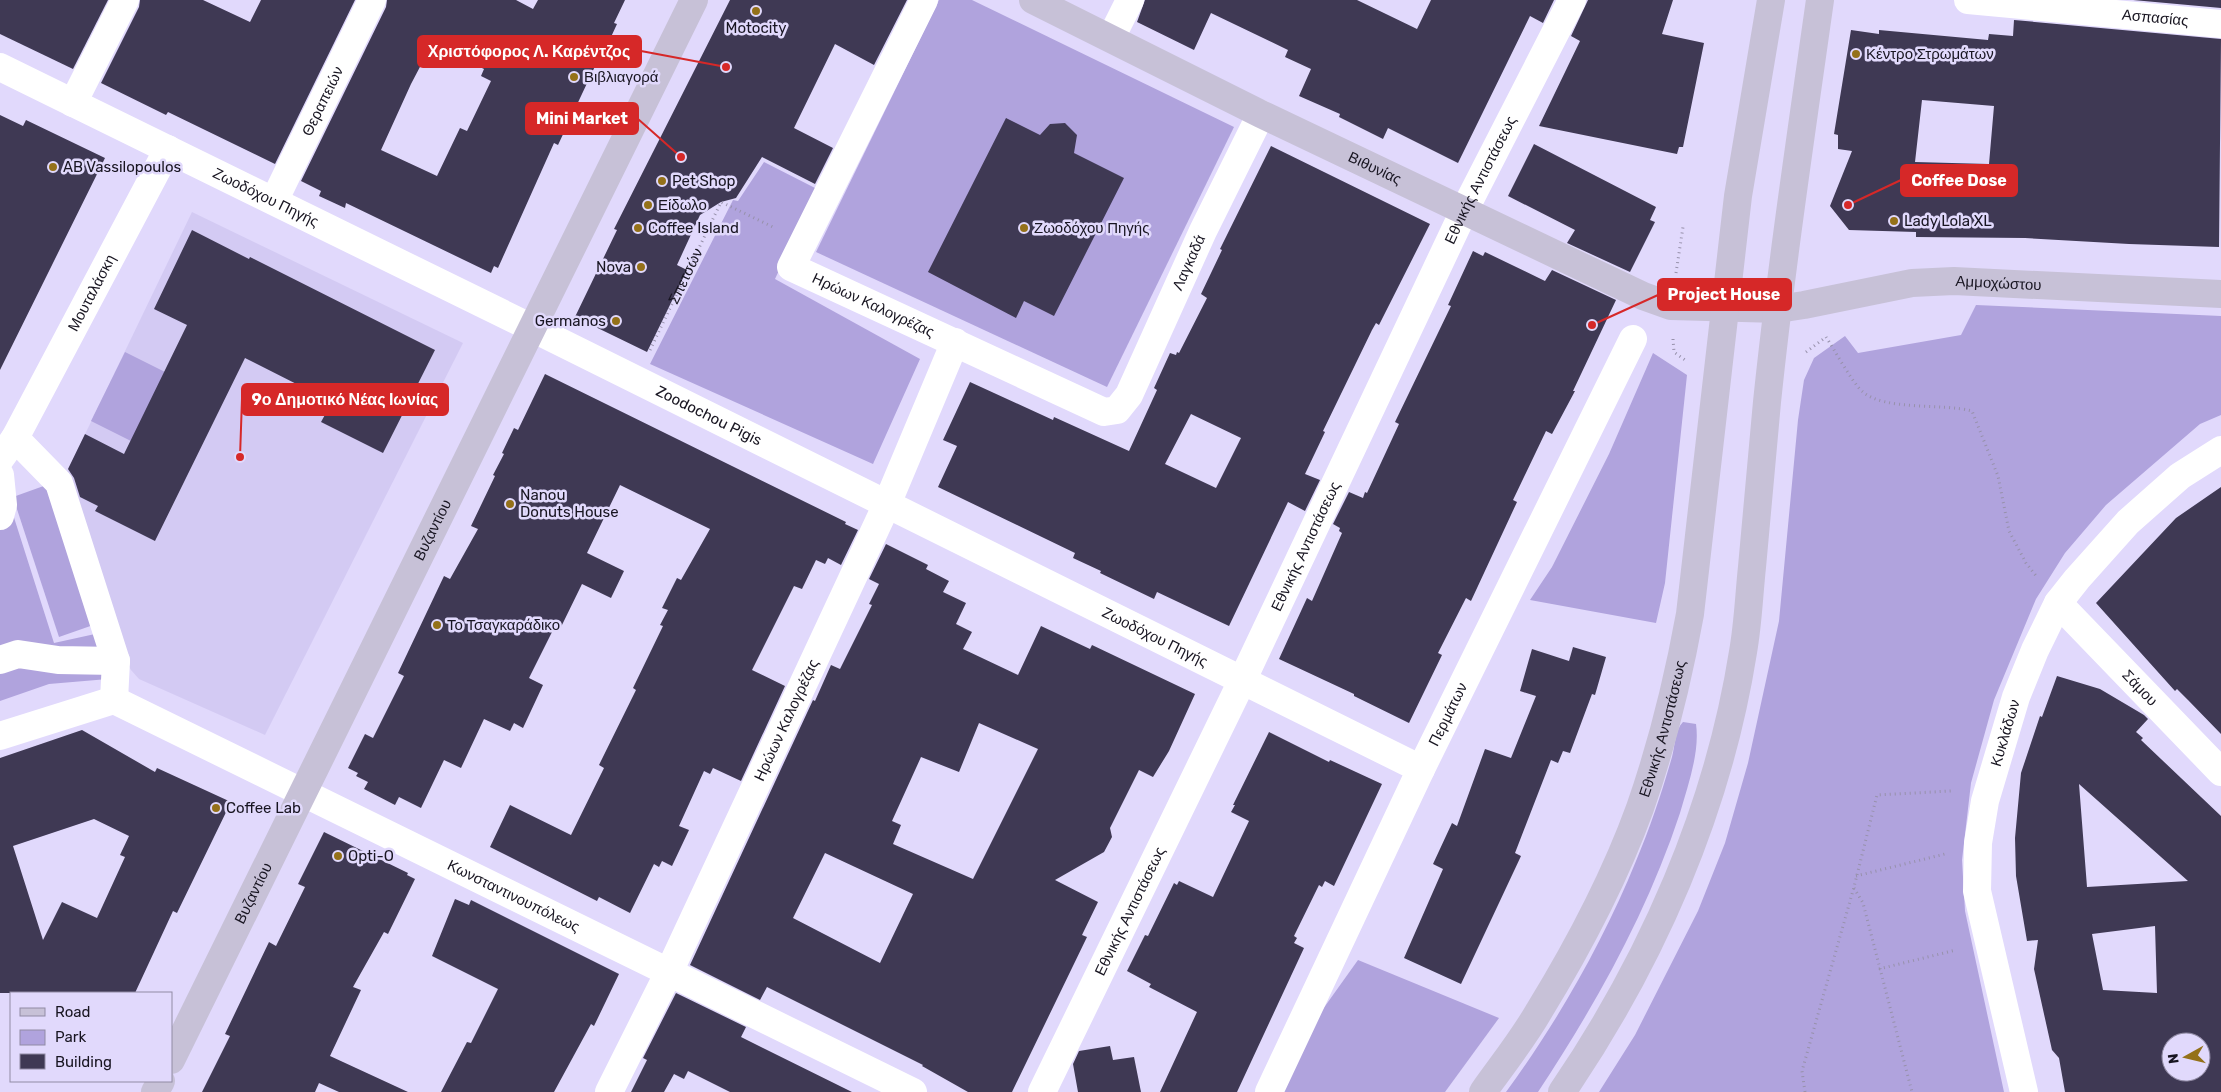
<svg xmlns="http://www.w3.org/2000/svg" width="2221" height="1092" font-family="Rubik,sans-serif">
  <rect width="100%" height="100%" fill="#e1d9fc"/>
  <!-- built -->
  <polygon fill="#d3caf3" points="192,212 463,343 265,735 139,679 131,670 122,655 63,480"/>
  <!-- green -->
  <g fill="#b0a3dd">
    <polygon points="939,0 972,0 1234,127 1107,387 816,252"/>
    <polygon points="764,162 817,189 775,279 920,359 873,464 650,364 733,200 738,201"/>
    <polygon points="1976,305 2221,316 2221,415 2200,424 2106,505 2065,553 2036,599 1994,700 1971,783 1962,860 1965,911 2004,1092 1599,1092 1635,1035 1698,911 1725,843 1748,763 1779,621 1798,420 1804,380 1814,358 1845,336 1858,353 1961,335"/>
    <polygon points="125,352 165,372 131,441 91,421"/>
    <polygon points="1653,353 1687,375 1665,583 1656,623 1530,600 1552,567 1609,454"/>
    <polygon points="52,483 99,623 59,637 13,497"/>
    <polygon points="0,499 10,505 54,643 95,634 108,679 49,684 0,701"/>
    <path d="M1683,722L1696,724C1700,752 1688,785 1680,813C1647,913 1596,1004 1538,1092H1506C1558,1021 1603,942 1636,861C1650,828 1662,792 1672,757C1675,746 1675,730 1683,722Z"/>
    <polygon points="1358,960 1499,1018 1445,1092 1281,1092 1318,1016"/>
  </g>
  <!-- building -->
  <g fill="#3f3954" fill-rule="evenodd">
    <polygon points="0,0 108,0 73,69 0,34"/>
    <polygon points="140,0 203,0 250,22 261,0 355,0 275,164 168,112 166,115 101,83 139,7"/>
    <path d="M387,0H516L533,9L538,0H625L614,23L617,24L599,63L597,62L558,145L554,143L498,268L494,266L491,273L346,203L345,208L319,196L321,191L301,181L386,7ZM432,44L484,69L481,76L491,81L467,131L460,128L437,176L381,150L411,84Z"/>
    <polygon points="730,0 907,0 874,65 835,44 794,128 833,148 815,184 762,157 736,198 721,202 700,215 677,265 687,270 647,352 575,317 617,230 614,229"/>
    <polygon points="1145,0 1357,0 1417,29 1431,0 1554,0 1543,23 1530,16 1458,163 1388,128 1383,139 1339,117 1340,114 1299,96 1311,69 1285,57 1288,50 1211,13 1194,50 1137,22"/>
    <polygon points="1588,0 1673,0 1662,34 1704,43 1683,147 1679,147 1677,154 1539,126 1580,41 1571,36"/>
    <polygon points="2133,0 2221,0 2221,8"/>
    <path d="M2014,20L2221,39L2219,247L2129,244L2025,238L1916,237V232L1849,230L1830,206L1852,151L1838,149V135L1834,134L1851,30L1879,34V30L1988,40L1989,34L2013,36ZM1922,100L1994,106L1989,164L1915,162Z"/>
    <polygon points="0,115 23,126 26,120 105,158 0,370"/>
    <polygon points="1006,118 1040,135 1050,124 1065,123 1077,135 1074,153 1124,178 1054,316 1024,301 1016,318 928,272"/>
    <polygon points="1534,144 1656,207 1650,220 1655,222 1630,272 1567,243 1575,230 1508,196"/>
    <path d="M1271,146L1430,224L1379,325L1376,323L1372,330L1323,431L1325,432L1305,474L1320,480L1305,511L1288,502L1229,626L1157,592L1154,599L1100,573L1101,571L1073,558L1075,553L938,487L957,446L943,440L970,382L1053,420L1054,417L1129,451L1157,390L1154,388L1170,353L1176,355L1177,352L1179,353L1207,298L1201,294L1222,250L1220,249ZM1191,414L1241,438L1216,488L1165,464Z"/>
    <polygon points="192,230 249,259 250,257 435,350 383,453 321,422 332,402 245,358 155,541 95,511 98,506 80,497 74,478 68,469 85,434 124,454 187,325 154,309"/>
    <polygon points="1473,251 1483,256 1485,252 1545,281 1552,270 1616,300 1573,391 1575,391 1552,434 1546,431 1513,500 1517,502 1471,601 1466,598 1438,653 1442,655 1409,723 1354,696 1354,694 1279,659 1307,598 1312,601 1342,533 1339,531 1340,528 1333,524 1349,492 1363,498 1365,492 1367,493 1399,424 1395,422 1451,306 1448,305"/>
    <polygon points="545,374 846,522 845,524 858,530 841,565 828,558 825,564 816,560 802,589 794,586 752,670 785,686 741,781 713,768 710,774 704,771 679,826 689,830 672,866 662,861 659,867 654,864 630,913 599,897 597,901 490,847 510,805 571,835 604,768 599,765 636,690 633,688 663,626 660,625 668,610 662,608 677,578 681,580 710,529 620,485 587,553 624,571 611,598 582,584 561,627 556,624 529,678 543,685 523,728 514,723 510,731 484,719 461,768 444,760 421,808 399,797 395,805 364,789 368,782 356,776 358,773 348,768 365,734 373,738 404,676 398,673 444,576 450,579 478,529 471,526 495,476 493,475 504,454 502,453 514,428 518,430"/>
    <polygon points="2221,487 2221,734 2188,700 2177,689 2175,691 2096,603 2176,518"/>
    <path d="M886,544L928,565L926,569L949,581L943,592L966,603L956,624L972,632L963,649L1018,675L1041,626L1090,649L1092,645L1195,694L1169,751L1153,777L1139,770L1110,828L1112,837L1104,852L1055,880L1098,902L1082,935L1087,937L1012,1092H968L922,1066L923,1065L767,987L760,1000L690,965L813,700L815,701L831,665L840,669L872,605L869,604L879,584L869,579ZM979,723L1038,749L973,879L893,844L901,825L892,821L921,757L959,772ZM825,853L913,894L880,963L793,918Z"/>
    <polygon points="1573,647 1606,657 1595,695 1592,694 1570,753 1563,751 1558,763 1551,760 1515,853 1521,856 1461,984 1404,958 1443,869 1433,864 1452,823 1457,826 1485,749 1511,758 1536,696 1520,691 1532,649 1569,661"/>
    <path d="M2057,676L2100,689L2144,715L2148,719L2136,732L2143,738L2141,740L2221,816V1092H2065L2059,1058L2052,1050L2034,969L2038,940L2027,941L2016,876L2015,838L2021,773L2040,716L2042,717ZM2079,784L2188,881L2087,887ZM2155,926L2157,993L2103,990L2092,934ZM2171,1042H2201V1072H2171Z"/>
    <path d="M82,730L155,772L157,768L231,802L177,913L173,911L135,993H0V758ZM94,819L129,836L120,855L125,857L97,918L62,902L43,940L13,846Z"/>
    <polygon points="1269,732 1329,762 1330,760 1382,784 1334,886 1325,881 1322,887 1319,885 1294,936 1297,938 1294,943 1304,948 1237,1092 1160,1092 1197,1012 1149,987 1151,984 1127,971 1145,935 1148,936 1174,883 1177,885 1179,881 1213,897 1249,821 1231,812 1235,805 1233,805"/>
    <polygon points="324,832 408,873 407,875 415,879 388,934 384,932 353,987 361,990 330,1056 408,1092 339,1092 319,1083 315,1092 202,1092 230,1036 225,1034 269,942 276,946 305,887 298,884"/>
    <polygon points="455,899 469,905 471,900 619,974 594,1026 591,1024 554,1092 441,1092 467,1042 471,1043 498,989 432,956"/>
    <polygon points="676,993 746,1027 741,1037 852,1092 730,1092 688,1071 684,1079 674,1074 664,1092 631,1092 647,1060 643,1058"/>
    <polygon points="1110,1046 1113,1060 1134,1057 1141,1092 1078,1092 1073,1064 1079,1051"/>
  </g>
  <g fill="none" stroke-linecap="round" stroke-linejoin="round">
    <!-- path -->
    <g stroke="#9791ab" stroke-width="3" stroke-dasharray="1 4" stroke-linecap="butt">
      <polyline points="1676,273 1683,227"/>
      <polyline points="1673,339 1674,352 1685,360"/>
      <path id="s1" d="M650,350L721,202L775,228"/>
      <path d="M1806,352L1826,337C1834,349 1853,384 1863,392C1885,411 1942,403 1972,411L1998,476L2009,531L2026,563L2037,577"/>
      <polyline points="1856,876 1945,854"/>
      <polyline points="1854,888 1863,903 1912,1092"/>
      <polyline points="1879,969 1956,950"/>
      <polyline points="1805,1092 1802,1071 1854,887 1877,795 1951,791 1951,794"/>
    </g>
    <!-- street -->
    <g stroke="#fff" stroke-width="28">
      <path id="s2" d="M924,0L791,267L1104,412L1117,410L1129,395L1203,231L1261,114"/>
      <path id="s3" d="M1968,0L2221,24"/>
      <polyline points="1111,38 1130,0"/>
      <path id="s4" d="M0,67L532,328L1421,769"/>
      <polyline points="73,103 125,0"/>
      <path id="s5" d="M274,201L372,0"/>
      <polyline points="15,438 59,483 116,661 114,700"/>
      <path id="s6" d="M0,459L15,438L168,149"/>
      <polyline points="0,475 3,505 0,516"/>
      <path id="s7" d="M2058,603L2221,772"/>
      <polyline points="0,660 18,654 58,660 116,661"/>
      <path id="s8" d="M114,700L913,1092"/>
      <polyline points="0,736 114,700"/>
      <path id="s9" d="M609,1092L669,972L887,504L955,342"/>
      <path id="s10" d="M1042,1092L1242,681L1464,211L1572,0"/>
      <path id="s11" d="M1269,1092L1421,769L1633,339"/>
      <path id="s12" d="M2024,1092L1977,891L1978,843L1985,801L2016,697L2035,650L2058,603L2077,579L2128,522L2180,476L2221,450"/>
    </g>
    <!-- secondary -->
    <g stroke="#c7c1d7" stroke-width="28">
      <path id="s13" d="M1033,0L1261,114L1643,296L1671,306L1778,309L1804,305L1912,283L1954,281L2221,294"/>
      <path id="s14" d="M171,1060L694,0"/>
      <polyline points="155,1092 161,1081"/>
      <path id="s15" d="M1483,1092C1502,1065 1523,1039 1539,1011C1577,949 1615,877 1640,808C1662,745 1678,680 1690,614L1738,196L1771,0"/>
      <path d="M1562,1092C1652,960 1718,810 1743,652C1748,624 1749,595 1752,567C1757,512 1762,457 1767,402C1781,268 1801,134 1820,0"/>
    </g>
  </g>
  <!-- markers -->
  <g fill="#947119" stroke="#e1d9fc" stroke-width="2">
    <circle cx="756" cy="11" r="5"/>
    <circle cx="1856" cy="54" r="5"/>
    <circle cx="574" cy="77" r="5"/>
    <circle cx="53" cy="167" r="5"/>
    <circle cx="662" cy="181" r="5"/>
    <circle cx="648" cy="205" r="5"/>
    <circle cx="1894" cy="221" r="5"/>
    <circle cx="638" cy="228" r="5"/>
    <circle cx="1024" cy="228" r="5"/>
    <circle cx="641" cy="267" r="5"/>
    <circle cx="616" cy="321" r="5"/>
    <circle cx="510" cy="504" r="5"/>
    <circle cx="437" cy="625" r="5"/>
    <circle cx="216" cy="808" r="5"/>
    <circle cx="338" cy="856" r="5"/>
  </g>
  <g text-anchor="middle" stroke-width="5" stroke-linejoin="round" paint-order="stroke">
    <!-- street labels -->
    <g font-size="15" fill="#181521" stroke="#e1d9fc">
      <text dy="5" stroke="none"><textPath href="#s3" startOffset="188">Ασπασίας</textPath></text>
      <text dy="5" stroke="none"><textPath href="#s5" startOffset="111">Θεραπειών</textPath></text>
      <text dy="5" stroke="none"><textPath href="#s13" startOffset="381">Βιθυνίας</textPath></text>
      <text dy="5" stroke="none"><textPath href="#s10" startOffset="1012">Εθνικής Αντιστάσεως</textPath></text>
      <text dy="5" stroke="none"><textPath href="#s4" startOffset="296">Ζωοδόχου Πηγής</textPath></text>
      <text dy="5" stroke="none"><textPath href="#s2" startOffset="821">Λαγκαδά</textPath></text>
      <text dy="5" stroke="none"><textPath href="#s1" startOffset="82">Σπετσών</textPath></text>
      <text dy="5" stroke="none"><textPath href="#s13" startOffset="1038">Αμμοχώστου</textPath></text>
      <text dy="5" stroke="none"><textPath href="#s6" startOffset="190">Μουταλάσκη</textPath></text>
      <text dy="5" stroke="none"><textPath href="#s2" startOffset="389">Ηρώων Καλογρέζας</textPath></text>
      <text dy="5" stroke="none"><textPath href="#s4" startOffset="790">Zoodochou Pigis</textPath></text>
      <text dy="5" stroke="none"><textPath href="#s14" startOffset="591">Βυζαντίου</textPath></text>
      <text dy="5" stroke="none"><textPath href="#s10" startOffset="606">Εθνικής Αντιστάσεως</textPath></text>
      <text dy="5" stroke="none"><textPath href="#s4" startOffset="1288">Ζωοδόχου Πηγής</textPath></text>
      <text dy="5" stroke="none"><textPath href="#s7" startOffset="118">Σάμου</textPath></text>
      <text dy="5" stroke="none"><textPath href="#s11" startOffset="418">Περμάτων</textPath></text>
      <text dy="5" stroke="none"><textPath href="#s9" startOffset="412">Ηρώων Καλογρέζας</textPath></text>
      <text dy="5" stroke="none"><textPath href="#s15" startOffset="408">Εθνικής Αντιστάσεως</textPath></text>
      <text dy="5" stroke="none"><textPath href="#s12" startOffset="368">Κυκλάδων</textPath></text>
      <text dy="5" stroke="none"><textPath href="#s14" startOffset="186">Βυζαντίου</textPath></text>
      <text dy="5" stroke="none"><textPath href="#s8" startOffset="445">Κωνσταντινουπόλεως</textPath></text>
      <text dy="5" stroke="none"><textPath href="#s10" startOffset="201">Εθνικής Αντιστάσεως</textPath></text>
    </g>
    <!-- poi labels -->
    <g font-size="15" fill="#181521" stroke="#e1d9fc" text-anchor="start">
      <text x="756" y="33" text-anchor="middle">Motocity</text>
      <text x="1866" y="59">Κέντρο Στρωμάτων</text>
      <text x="584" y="82">Βιβλιαγορά</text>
      <text x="63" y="172">AB Vassilopoulos</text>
      <text x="672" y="186">Pet Shop</text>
      <text x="658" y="210">Είδωλο</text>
      <text x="1904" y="226">Lady Lola XL</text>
      <text x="648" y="233">Coffee Island</text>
      <text x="1034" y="233">Ζωοδόχου Πηγής</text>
      <text x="631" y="272" text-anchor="end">Nova</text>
      <text x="606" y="326" text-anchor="end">Germanos</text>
      <text x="520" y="500">Nanou<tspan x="520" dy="17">Donuts House</tspan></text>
      <text x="447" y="630">Το Τσαγκαράδικο</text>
      <text x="226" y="813">Coffee Lab</text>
      <text x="348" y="861">Opti-O</text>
    </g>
  </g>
  <!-- callouts -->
  <path fill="none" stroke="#d62828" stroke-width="2" d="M726 67L641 51M681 157L638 119M1848 205L1901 180M1592 325L1658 295M240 457L242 399"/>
  <g fill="#d62828" stroke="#e1d9fc" stroke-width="2">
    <circle cx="726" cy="67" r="5"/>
    <circle cx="681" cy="157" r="5"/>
    <circle cx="1848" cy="205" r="5"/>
    <circle cx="1592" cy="325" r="5"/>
    <circle cx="240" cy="457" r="5"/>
  </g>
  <g fill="#d62828" stroke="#d62828" stroke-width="2">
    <rect x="418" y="36" width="223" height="31" rx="5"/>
    <rect x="526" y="103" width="112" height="31" rx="5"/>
    <rect x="1901" y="165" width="116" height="31" rx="5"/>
    <rect x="1658" y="279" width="133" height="31" rx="5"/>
    <rect x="242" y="384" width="206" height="31" rx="5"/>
  </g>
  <g font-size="16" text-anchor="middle" font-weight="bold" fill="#fff">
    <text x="529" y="57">Χριστόφορος Λ. Καρέντζος</text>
    <text x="582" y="124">Mini Market</text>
    <text x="1959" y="186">Coffee Dose</text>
    <text x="1724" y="300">Project House</text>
    <text x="345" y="405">9ο Δημοτικό Νέας Ιωνίας</text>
  </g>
  <!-- legend -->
  <rect x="10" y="992" width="162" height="90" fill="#e1d9fc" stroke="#918ba4"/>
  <rect x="20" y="1008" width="25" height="8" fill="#c7c1d7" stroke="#918ba4"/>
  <text x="55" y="1017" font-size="15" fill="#181521">Road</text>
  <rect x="20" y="1030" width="25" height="15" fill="#b0a3dd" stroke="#918ba4"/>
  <text x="55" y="1042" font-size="15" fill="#181521">Park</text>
  <rect x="20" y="1054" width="25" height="15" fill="#3f3954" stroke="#918ba4"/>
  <text x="55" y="1067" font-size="15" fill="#181521">Building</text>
  <!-- north arrow -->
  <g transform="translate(2186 1057) rotate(262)"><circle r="24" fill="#e1d9fc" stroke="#918ba4"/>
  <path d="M0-4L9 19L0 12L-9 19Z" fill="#947119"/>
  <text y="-8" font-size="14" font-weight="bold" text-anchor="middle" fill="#181521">N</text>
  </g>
</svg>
